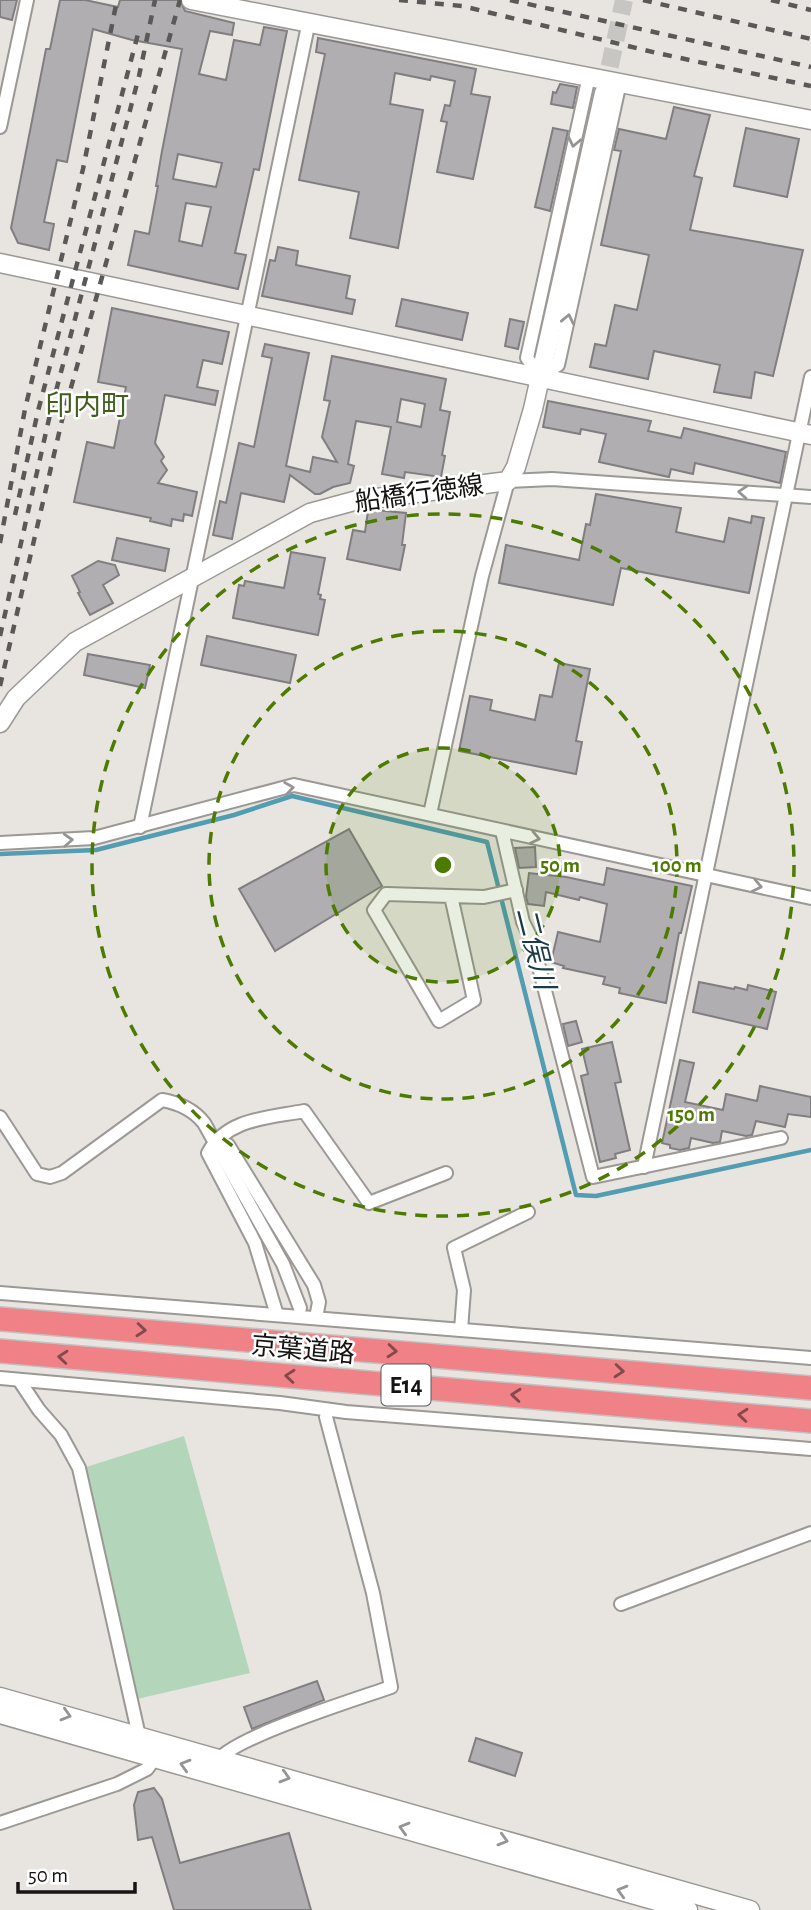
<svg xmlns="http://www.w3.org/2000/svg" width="811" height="1910" font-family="'Alegreya Sans','Noto Sans JP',sans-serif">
  <rect width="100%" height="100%" fill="#e8e5e1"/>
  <!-- green -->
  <polygon fill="#b3d5ba" points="184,1436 250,1673 137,1699 80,1469"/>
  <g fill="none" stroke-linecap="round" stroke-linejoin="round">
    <!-- stream -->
    <polyline stroke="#529db1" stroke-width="4.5" points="0,854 96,850 234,815 292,796 487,842 576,1195 596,1196 811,1150"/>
  </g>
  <!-- building -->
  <g fill="#b1aeb1" stroke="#817e81" stroke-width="2" fill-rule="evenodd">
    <polygon points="0,0 17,0 12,20 0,17"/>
    <path d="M60,0H85L118,7L120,0H180L185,11L234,23L232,35L210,31L199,74L226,80L234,40L260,45L264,27L287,31L259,170L254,169L235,253L246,255L238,289L128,265L135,231L149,234L158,186H156L162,151L182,49L132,40L93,29L67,162L57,160L44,222L54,224L49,250L18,243L11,228L46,49H50ZM178,154L222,163L216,187L173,179ZM186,203L211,207L202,246L179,241Z"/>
    <polygon points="318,38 476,69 471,94 490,97 473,179 437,172 447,122 441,121 445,105 450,106 455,81 431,76 430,80 395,73 390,104 423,110 398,248 350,238 359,192 299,180 325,54 316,52"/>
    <polygon points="560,84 577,87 573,108 551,104 553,92 556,93"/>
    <polygon points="674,107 710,115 694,176 702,178 690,230 803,250 773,376 755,372 751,398 714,392 720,365 654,351 648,379 590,367 595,344 606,346 615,305 637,310 649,255 601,245 621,151 614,150 619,129 666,139"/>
    <polygon points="553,128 568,131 550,211 535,207"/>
    <polygon points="746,128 799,139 787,197 734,186"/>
    <polygon points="278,247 298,251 296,265 350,276 346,298 355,300 352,314 262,296 270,260 275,261"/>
    <polygon points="402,299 468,313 462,340 396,326"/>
    <polygon points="112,308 229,332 222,364 203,360 197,387 218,391 215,405 165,395 155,443 164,457 161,461 167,470 158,483 197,492 192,516 184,514 183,521 172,519 171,526 150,521 151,518 74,502 87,442 114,448 126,387 98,382"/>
    <polygon points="510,319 524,322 518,349 505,346"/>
    <path d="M265,344L309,353L286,466L310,472L313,457L337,462L322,437L330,401L324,400L332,356L446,379L440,410L450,412L442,455L445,456L441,477L405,472L404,478L382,474L391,427L356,421L348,464L354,466L350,483L333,487L320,494H315L290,475L284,502L241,493L232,539L213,535L220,501L226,503L239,443L254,447L272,358L262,356ZM401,399L425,404L421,427L397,422Z"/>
    <polygon points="548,401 651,421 648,431 681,438 684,428 786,452 780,483 695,463 693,474 671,469 669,477 599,462 606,434 581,429 580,434 543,427"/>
    <polygon points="596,494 681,508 676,532 724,542 729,518 751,523 752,516 764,518 749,593 621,568 613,605 499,583 506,545 579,560 586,524 590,525"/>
    <polygon points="376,510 406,513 402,545 405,545 400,570 347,559 353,530 365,532 368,511"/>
    <polygon points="117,538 169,549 165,571 112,560"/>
    <polygon points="291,552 325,558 318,594 321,595 320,599 325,600 318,635 233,618 239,585 244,586 245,581 284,588"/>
    <polygon points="98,561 115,565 119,575 103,585 113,603 90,615 78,593 80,592 72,576"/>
    <polygon points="207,636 296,655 290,683 201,665"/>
    <polygon points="88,654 150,665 145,688 84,675"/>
    <polygon points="559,663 590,669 576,741 582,742 576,774 459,751 470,696 492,700 490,710 535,720 540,695 552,697"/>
    <polygon points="349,829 382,886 275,951 239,889"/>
    <polygon points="535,847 536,867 519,868 515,848"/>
    <polygon points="607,868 692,886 681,933 679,933 666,1003 619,993 620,988 603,984 605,977 563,968 564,966 551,962 558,932 600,942 607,904 580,897 579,900 546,892 544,906 528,904 526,897 529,873 566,877 604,885"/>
    <polygon points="699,982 734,989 735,987 747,990 748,985 776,992 767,1029 693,1012"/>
    <polygon points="576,1021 582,1042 568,1046 563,1024"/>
    <polygon points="612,1042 621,1082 615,1083 630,1150 615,1154 616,1158 600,1162 581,1076 588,1074 582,1049"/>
    <polygon points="680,1060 694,1063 685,1102 723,1110 726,1094 757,1101 760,1086 811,1097 811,1117 788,1114 785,1127 756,1121 752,1135 746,1136 722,1131 720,1142 713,1143 691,1138 689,1148 680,1150 670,1148 670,1145 662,1143"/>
    <polygon points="317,1681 324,1700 252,1729 244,1707"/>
    <polygon points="476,1738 522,1753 515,1776 469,1761"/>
    <polygon points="154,1788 162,1799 180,1863 289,1833 311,1910 174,1910 152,1837 138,1840 134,1805 138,1792"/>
  </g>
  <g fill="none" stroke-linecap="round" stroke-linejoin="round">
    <!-- secondary-tunnel -->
    <polyline stroke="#c8c6c2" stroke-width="18" stroke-dasharray="18 9" stroke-linecap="butt" points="604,93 624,0"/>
    <!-- street casing -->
    <g stroke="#9b9895" stroke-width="16">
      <g id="street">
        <polyline points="589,76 527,358 540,376 558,365 620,82"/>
        <polyline points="0,127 27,0"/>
        <polyline points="430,814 482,576 508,481 552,479 811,497"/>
        <polyline points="140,827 309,21"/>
        <polyline points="502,831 523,922 532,940 593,1177 781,1138"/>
        <polyline points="0,843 94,838 294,785 811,898"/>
        <polyline points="451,896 474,1000 439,1021 374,910 386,894 484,897 516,890"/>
        <path d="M0,1117L37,1174L50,1177L62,1173L162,1100C179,1103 193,1109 204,1123L283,1264L300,1308"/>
        <polyline points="214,1141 228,1145 314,1285 319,1302 316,1318"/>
        <polyline points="644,1167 811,377"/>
        <polyline points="0,1293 811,1358"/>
        <path d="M277,1315L255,1243L208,1153C227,1118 268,1118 304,1111L369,1203L446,1173"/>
        <polyline points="461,1330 464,1290 454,1248 528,1212"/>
        <polyline points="0,1378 280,1403 346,1412 811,1449"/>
        <polyline points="19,1380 39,1410 61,1435 79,1468 139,1736"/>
        <polyline points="621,1604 811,1533"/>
        <path d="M215,1764C226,1739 360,1698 391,1687L373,1593L326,1417"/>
        <polyline points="0,1823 117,1784 147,1769 159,1752"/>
      </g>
    </g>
    <!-- secondary casing -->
    <g stroke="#9b9895" stroke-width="21">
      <g id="secondary">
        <polyline points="191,0 811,120"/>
        <polyline points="0,263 811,435"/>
        <polyline points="0,723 16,698 75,642 310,513 354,501 508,481 516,467 533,409 604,93"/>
        <polyline points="0,1697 750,1910"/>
        <polyline points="0,1714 688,1910"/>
      </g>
    </g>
    <!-- highway casing -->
    <g stroke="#c2c2c2" stroke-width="26">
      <g id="highway">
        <polyline points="0,1319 811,1388"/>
        <polyline points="0,1351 811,1421"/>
      </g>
    </g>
    <!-- street -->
    <use href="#street" stroke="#fff" stroke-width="12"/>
    <!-- secondary -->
    <use href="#secondary" stroke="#fff" stroke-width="18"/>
    <!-- highway -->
    <use href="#highway" stroke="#f08186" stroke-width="23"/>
    <!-- rail -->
    <g stroke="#5b5957" stroke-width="4.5" stroke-dasharray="9 9" stroke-linecap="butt">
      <polyline points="399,0 462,6 657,53 811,86"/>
      <polyline points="510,0 811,67"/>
      <polyline points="643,0 811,39"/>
      <polyline points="771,0 811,10"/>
      <polyline points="15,515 38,411 138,34"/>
      <polyline points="0,543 25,409 83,169 117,0"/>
      <polyline points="0,636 51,410 139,76 155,0"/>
      <polyline points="0,686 63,416 180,0"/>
    </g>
  </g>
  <!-- one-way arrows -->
  <defs><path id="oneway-chevron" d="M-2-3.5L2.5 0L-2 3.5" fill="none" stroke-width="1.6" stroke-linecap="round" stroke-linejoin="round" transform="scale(1.75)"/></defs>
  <g stroke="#969595">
    <use href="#oneway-chevron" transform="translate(574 142) rotate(102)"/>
    <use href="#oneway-chevron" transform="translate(568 319) rotate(-78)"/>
    <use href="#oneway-chevron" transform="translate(743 492) rotate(-176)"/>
    <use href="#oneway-chevron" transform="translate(289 788) rotate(-8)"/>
    <use href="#oneway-chevron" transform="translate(535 838) rotate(12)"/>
    <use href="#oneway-chevron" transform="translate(68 840) rotate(-3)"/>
    <use href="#oneway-chevron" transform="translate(757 886) rotate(12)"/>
    <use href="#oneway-chevron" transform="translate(66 1715) rotate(16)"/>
    <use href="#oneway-chevron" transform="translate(185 1765) rotate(-164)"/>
    <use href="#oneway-chevron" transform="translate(285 1777) rotate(16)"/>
    <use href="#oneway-chevron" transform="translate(404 1828) rotate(-164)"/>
    <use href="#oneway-chevron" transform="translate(503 1840) rotate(16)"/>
    <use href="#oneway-chevron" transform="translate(622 1891) rotate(-164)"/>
  </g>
  <g stroke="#824a4c">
    <use href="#oneway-chevron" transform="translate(141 1330) rotate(5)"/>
    <use href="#oneway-chevron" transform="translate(392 1351) rotate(5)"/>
    <use href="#oneway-chevron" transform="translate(63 1357) rotate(-175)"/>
    <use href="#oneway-chevron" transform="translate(619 1371) rotate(5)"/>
    <use href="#oneway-chevron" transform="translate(290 1376) rotate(-175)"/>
    <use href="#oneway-chevron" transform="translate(516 1395) rotate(-175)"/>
    <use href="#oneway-chevron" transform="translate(743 1415) rotate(-175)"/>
  </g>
  <!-- distance rings -->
  <circle cx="443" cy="865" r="117" fill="#4d7b00" fill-opacity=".12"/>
  <g fill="none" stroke="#4d7b00" stroke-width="3.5" stroke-dasharray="12 9">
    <circle cx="443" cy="865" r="117"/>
    <circle cx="443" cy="865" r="234"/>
    <circle cx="443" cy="865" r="351"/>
  </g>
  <g text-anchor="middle" stroke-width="5" stroke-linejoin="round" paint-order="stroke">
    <!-- shield labels -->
    <rect fill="#fff" stroke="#5b5a5a" stroke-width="2" x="381.5" y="1364.5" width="49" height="41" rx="5"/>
    <g font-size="24" font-weight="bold" fill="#151413">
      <text x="406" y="1393">E14</text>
    </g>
    <!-- street labels -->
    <g font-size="26" fill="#151413" stroke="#fff">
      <text transform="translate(419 493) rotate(-8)" y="9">船橋行徳線</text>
      <text transform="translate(303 1349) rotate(5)" y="9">京葉道路</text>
    </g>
    <!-- neighbourhood labels -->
    <g font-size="28" fill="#405e1c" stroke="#fff">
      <text x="87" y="415">印内町</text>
    </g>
    <!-- water labels -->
    <g font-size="28" font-style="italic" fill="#193c46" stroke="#fff">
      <text transform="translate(536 948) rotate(76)" y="10">二俣川</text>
    </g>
  </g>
  <circle cx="443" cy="865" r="10" fill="#4d7b00" stroke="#fff" stroke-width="3.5"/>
  <g font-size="21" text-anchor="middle" font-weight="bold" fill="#4d7b00" stroke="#fff" stroke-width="5" stroke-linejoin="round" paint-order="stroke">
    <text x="560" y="872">50 m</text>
    <text x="677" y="872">100 m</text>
    <text x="691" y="1121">150 m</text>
  </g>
  <!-- scale -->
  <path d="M18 1882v10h117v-10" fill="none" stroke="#151413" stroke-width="3.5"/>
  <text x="28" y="1882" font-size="21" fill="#151413" stroke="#ffffff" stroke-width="5" paint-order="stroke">50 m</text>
</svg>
